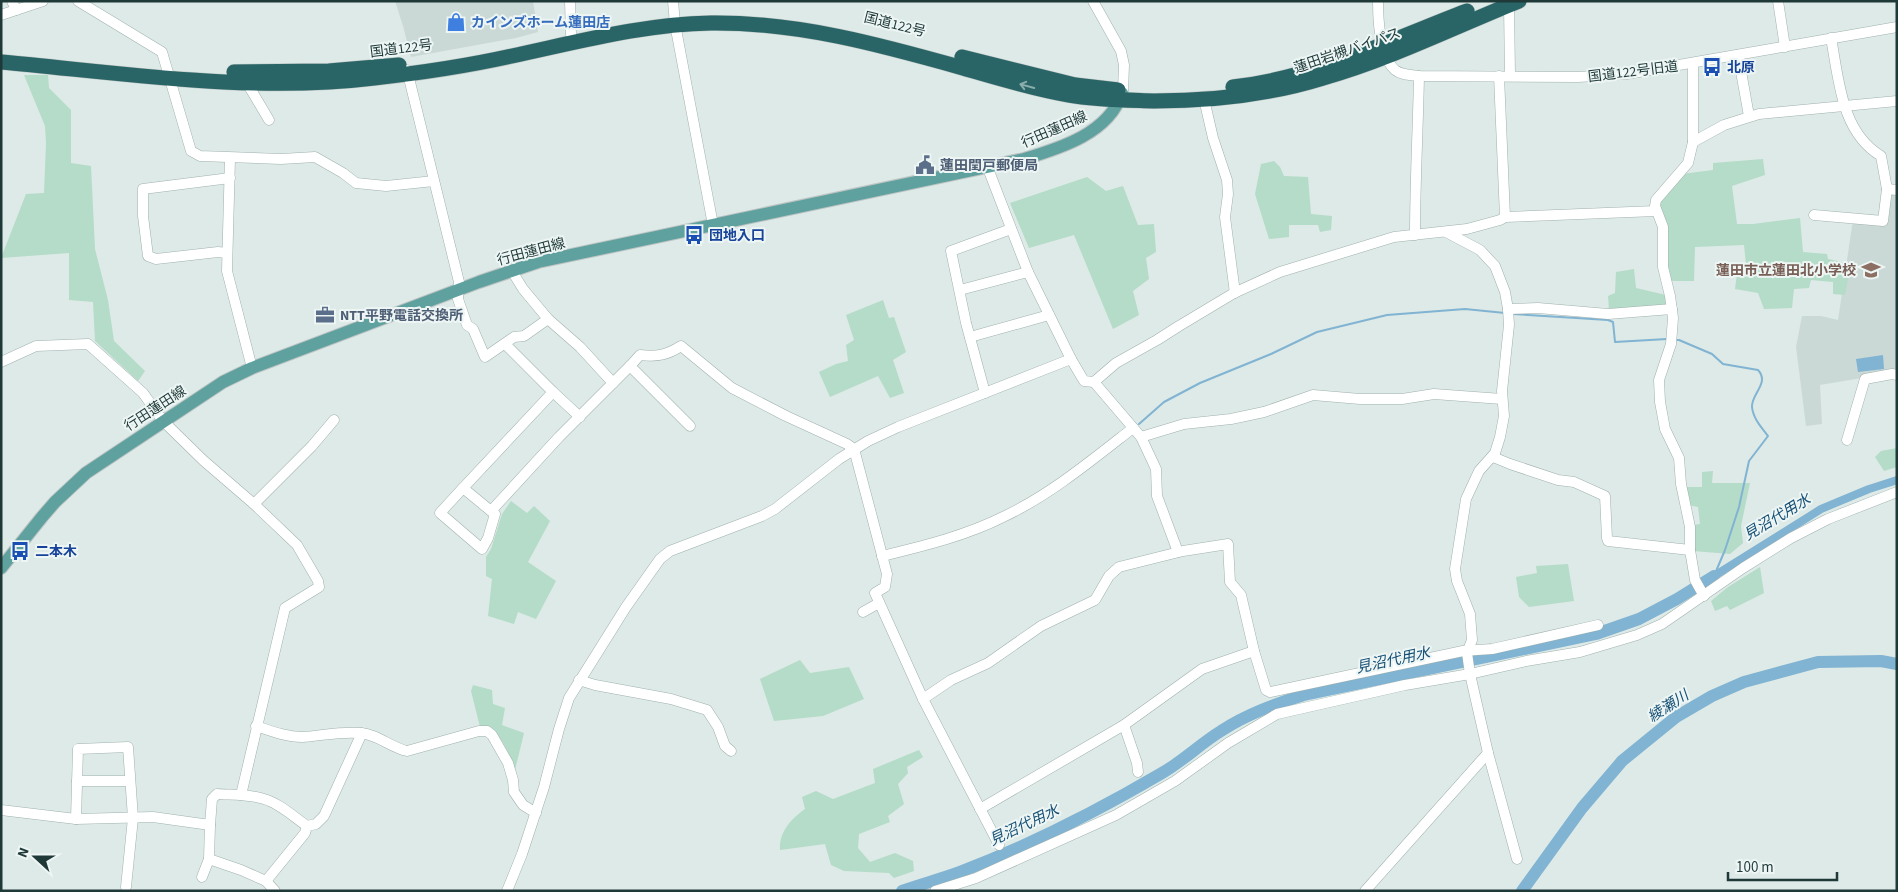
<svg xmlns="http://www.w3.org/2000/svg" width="1898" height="892" font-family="'Source Sans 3','Noto Sans JP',sans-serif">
  <rect width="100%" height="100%" fill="#ddeae7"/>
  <!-- built -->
  <g fill="#cbd9d6">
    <polygon points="395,1 533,1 538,32 516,38 411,57 403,26"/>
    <polygon points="1897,192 1897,372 1820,385 1822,424 1806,426 1796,347 1802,316 1821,316 1838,320 1853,220 1885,224 1889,193"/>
  </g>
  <!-- green -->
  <g fill="#b4dcc8">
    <polygon points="24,75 48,75 49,88 71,110 71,163 91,166 95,249 108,300 114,341 145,371 138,381 95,341 93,302 69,300 69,253 1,258 26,194 44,193 46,143 45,126"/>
    <polygon points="1763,159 1765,175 1732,186 1737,224 1753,224 1800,218 1803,252 1827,254 1828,259 1851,264 1845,295 1833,294 1833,282 1811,280 1809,288 1794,289 1792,308 1764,309 1758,293 1735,289 1737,274 1747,274 1744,245 1695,247 1694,281 1670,281 1657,200 1682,174 1713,170 1713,163"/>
    <polygon points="1274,161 1280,167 1284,176 1308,177 1311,214 1332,216 1331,230 1320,232 1318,225 1289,225 1289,237 1269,239 1255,194 1261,164"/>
    <polygon points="1087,177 1106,191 1123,186 1138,225 1154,224 1156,252 1146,258 1149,279 1133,291 1139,315 1113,329 1074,235 1029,248 1010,203"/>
    <polygon points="1634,269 1636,288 1666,295 1667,306 1609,310 1608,296 1615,293 1616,272"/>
    <polygon points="883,300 889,318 894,317 906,352 893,360 904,393 890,398 878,376 830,397 819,372 836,364 848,361 846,345 854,340 846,315"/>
    <polygon points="1897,448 1897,467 1884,471 1875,457 1881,451"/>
    <polygon points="1713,471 1712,483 1750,483 1741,526 1743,543 1730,554 1693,551 1693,525 1700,524 1698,507 1688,505 1684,487 1702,487 1702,472"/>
    <polygon points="511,501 527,513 534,506 550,521 528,562 556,581 536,619 518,612 514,624 488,616 492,579 486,576 486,557 491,549 502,514"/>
    <polygon points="1568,564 1574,601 1529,607 1519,597 1516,577 1537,573 1536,566"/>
    <polygon points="1760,567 1764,593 1730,610 1727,606 1715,611 1711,601 1728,587"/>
    <polygon points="800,660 810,673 849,667 864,699 823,716 774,721 760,679"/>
    <path d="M473,685L492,690L493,704L505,708L502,725L524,733L515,770C506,750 504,732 480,727L471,691Z"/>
    <path d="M919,750L923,757L907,767L908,773L898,784L904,804L888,816L890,822L859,834L858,848L870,862L895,853L913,861L914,871L894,878L889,873L844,871L831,865L825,844L780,850C779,832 791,819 805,809L802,797L816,791L833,799L875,783L873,769Z"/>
  </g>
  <!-- water -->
  <polygon fill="#81b3d2" points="1883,355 1884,369 1858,372 1856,359"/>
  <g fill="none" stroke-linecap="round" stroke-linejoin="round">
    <!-- stream -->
    <g stroke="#81b3d2" stroke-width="2">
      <polyline points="1513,314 1608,320 1613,322 1615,342 1667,339"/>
      <path d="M1674,340H1679L1712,354L1723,364L1758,370C1770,383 1751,394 1752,407C1753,418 1761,427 1768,436L1749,461L1739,507L1725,550L1714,576"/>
      <polyline points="1139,424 1164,402 1200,383 1271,354 1317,332 1387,315 1465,309 1505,313"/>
    </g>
    <!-- canal -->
    <polyline stroke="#81b3d2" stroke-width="8" points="1714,576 1821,509 1869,489 1897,480"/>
    <!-- river -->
    <g stroke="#81b3d2" stroke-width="12">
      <path d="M902,891C922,884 941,879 960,872C1028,846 1099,810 1162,773C1183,761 1200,744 1221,731C1247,714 1275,704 1304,695L1596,634L1639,619L1677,599L1714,576"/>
      <polyline points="1522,891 1582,808 1622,761 1676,717 1712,696 1744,682 1818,662 1881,661 1897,664"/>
    </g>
    <!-- minor casing -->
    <g stroke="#a0b1af" stroke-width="11">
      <g id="minor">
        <polyline points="12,1 16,10 43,1"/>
        <polyline points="78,1 162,52 191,151 200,156 281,159 315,157 343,173 356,183 386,186 434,181"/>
        <polyline points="570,1 571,34"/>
        <polyline points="673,1 675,24 713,225"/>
        <polyline points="1093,1 1121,51 1124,65 1123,91"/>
        <path d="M1378,1C1378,20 1380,57 1395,70C1401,75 1411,75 1419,76L1578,77L1627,74L1897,27"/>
        <polyline points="1778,1 1785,47"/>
        <polyline points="1509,5 1510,76"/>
        <polyline points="1,15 16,10"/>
        <path d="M1831,38C1839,80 1841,132 1881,156L1887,189"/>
        <polyline points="1738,55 1749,116"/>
        <polyline points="1693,63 1693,142 1688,163 1656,200 1655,206 1663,227 1663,267 1670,296 1673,318 1671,344 1659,380 1660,402 1665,429 1679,458 1681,484 1690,527 1690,550 1695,580 1704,596"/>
        <polyline points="407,70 459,282 458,299 467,325 473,329 485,357 514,337 524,336 548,319"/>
        <polyline points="1499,76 1505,217"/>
        <polyline points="247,83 269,120"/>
        <polyline points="1204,99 1213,138 1227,180 1228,194 1225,217 1235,293"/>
        <polyline points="1693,142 1724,125 1759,114 1897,101"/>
        <polyline points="230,158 227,271 252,368"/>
        <polyline points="1814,215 1883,221 1887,189 1897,190"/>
        <polyline points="1446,232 1480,250 1495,266 1505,292 1508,309 1509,325 1502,391 1504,416 1500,437 1495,453 1479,471 1466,499 1455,569 1457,581 1470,614 1472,640 1467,653 1470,674 1488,753 1517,859"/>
        <path d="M1415,235C1415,182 1418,129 1419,76"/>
        <polyline points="227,253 218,252 156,259 148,256 143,216 143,189 230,178"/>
        <polyline points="512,271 523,289 548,319 580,347 613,383"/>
        <polyline points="960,290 1028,272"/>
        <polyline points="1508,309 1538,308 1608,314 1672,309"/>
        <polyline points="970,337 1049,315"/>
        <polyline points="1071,359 1084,381 1094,382 1116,363 1157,340 1179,326 1234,293 1280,272 1394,237 1467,229 1500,220 1505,217 1656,211"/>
        <polyline points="1,362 36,346 88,344 143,393 163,421 204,461 254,504 297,545 318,581 319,587 285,608 241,795"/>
        <path d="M630,366L640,355C657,357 667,355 681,346L732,388L786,416L847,444L854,449L887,574L885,587L875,593L923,699L999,845"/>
        <polyline points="1094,382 1141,437 1156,469 1157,496 1178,552"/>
        <polyline points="553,392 580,417"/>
        <polyline points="985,393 966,323 951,251 1011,229"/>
        <polyline points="1141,437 1184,424 1231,419 1264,412 1313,395 1360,399 1402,399 1434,394 1502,399"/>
        <polyline points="1847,440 1865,379 1892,374 1897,375"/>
        <polyline points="1493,457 1510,464 1558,480 1574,482 1605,496 1607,538 1608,541 1690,550"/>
        <polyline points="463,488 440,513 482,549 488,538 495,514 491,511 559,437 630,366 690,426"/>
        <polyline points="254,504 312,446 334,420"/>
        <polyline points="491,511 463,488 553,392 505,344"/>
        <path d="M882,556C923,546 965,536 1003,517C1050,495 1092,460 1133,428"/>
        <polyline points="863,612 879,603"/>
        <polyline points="579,680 595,685 671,699 707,710 718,727 725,746 731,751"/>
        <polyline points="923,699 951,680 988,663 1041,626 1095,600 1109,576 1119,567 1183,551 1228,544 1230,582 1241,595 1254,651 1266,690 1270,692 1463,651 1492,649 1598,625"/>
        <path d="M256,726C271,731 286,737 302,737C321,736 340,731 360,733C377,734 390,747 407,751L479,731H487L492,735L508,763L513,780L514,792L523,805L536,813"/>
        <polyline points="1138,772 1137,763 1124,725 1202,669 1254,651"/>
        <polyline points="77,781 130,781"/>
        <polyline points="980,809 1124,725"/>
        <path d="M1,810L76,819L153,817L210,825L212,799L217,794C232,795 249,794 264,799C279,803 294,817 307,826"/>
        <polyline points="76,819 78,749 128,747 133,818 126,887"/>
        <polyline points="210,825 209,859 241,870 266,881 305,833 307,826 316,824 324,816 362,733"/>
        <polyline points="202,877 209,859"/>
        <polyline points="266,881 275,891"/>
        <polyline points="507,891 522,854 544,787 559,729 569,698 626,607 660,559 670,551 762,516 775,509 839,459 868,441 898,427 1071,359 1028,272 987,166"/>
        <polyline points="935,891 976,878 1116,815 1175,781 1228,743 1277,714 1405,685 1470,674 1526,661 1580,652 1637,635 1662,624 1743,568 1791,538 1828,519 1897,492"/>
        <polyline points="1365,891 1488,753"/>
      </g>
    </g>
    <!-- major casing -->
    <g stroke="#bcc4c3" stroke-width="14">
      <path id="major" d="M1,568L42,517L55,502L86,473L223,382L252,368L479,282L538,262L1024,159C1061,148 1109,133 1122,93"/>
    </g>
    <!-- highway casing -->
    <g stroke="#bcc4c3" stroke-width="16">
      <g id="highway">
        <polyline points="962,57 1075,85 1118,90"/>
        <path d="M1,62C123,73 252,93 374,78C420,73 467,66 512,56C578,42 644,24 711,23C798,22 881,45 963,68C998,78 1033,89 1069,95C1097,100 1125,100 1154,101C1211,101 1268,95 1323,78C1390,59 1454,27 1519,1"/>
        <polyline points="234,72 329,71 399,65"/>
        <path d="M1233,87C1316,78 1390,40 1467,11"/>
      </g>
    </g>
    <!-- minor -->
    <use href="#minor" stroke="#fff" stroke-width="10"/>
    <!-- major -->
    <use href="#major" stroke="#5fa19f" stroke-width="12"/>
    <!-- highway -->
    <use href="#highway" stroke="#296566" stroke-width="15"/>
  </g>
  <!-- one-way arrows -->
  <defs><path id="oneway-shaft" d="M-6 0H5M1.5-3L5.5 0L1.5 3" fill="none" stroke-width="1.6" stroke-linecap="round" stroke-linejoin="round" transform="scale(1.25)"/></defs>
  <use stroke="#8baead" href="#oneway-shaft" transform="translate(1027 86) rotate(-165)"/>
  <!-- icons -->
  <defs>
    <g id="shop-bare" transform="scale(1.5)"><path d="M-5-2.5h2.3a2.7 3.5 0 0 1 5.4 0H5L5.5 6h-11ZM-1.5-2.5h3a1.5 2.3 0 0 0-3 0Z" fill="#3f7fe0" stroke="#edf6f4" stroke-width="2.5" paint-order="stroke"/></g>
    <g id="bus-bare" transform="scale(1.5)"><path d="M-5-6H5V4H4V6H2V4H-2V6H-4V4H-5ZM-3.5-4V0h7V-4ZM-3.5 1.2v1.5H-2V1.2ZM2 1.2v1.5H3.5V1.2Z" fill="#1a4fb4" stroke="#edf6f4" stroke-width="2.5" paint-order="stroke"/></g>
    <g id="civic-bare" transform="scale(1.5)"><path d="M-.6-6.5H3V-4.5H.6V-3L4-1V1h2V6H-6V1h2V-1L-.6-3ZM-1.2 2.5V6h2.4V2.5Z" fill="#5c6f8a" stroke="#edf6f4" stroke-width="2.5" paint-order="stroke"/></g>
    <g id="school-bare" transform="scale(1.5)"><path d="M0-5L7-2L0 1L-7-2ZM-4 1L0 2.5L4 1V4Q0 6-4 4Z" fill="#8d6e63" stroke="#edf6f4" stroke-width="2.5" paint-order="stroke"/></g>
    <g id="office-bare" transform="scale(1.5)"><path d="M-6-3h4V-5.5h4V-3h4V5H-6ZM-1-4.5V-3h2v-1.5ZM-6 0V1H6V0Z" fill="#5c6f8a" stroke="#edf6f4" stroke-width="2.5" paint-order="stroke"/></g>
  </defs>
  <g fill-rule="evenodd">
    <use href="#shop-bare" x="456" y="22"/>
    <use href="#bus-bare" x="1712" y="67"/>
    <use href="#civic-bare" x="925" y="165"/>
    <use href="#bus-bare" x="694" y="235"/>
    <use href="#school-bare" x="1871" y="270"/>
    <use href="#office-bare" x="325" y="315"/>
    <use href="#bus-bare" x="20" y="551"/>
  </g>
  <g text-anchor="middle" stroke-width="4" stroke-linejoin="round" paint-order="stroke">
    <!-- shop labels -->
    <g font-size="14" font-weight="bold" fill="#366cbe" stroke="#edf6f4" text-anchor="start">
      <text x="471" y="27">カインズホーム蓮田店</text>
    </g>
    <!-- street labels -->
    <g font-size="14" fill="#1e3938" stroke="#edf6f4">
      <text transform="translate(895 24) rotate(14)" y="5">国道122号</text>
      <text transform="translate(401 48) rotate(-7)" y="5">国道122号</text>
      <text transform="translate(1347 50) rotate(-19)" y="5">蓮田岩槻バイパス</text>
      <text transform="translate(1633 71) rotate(-7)" y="5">国道122号旧道</text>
      <text transform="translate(1054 129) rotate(-24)" y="5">行田蓮田線</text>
      <text transform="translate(531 251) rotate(-15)" y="5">行田蓮田線</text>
      <text transform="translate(155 408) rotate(-33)" y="5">行田蓮田線</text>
    </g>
    <!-- transit labels -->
    <g font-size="14" font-weight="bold" fill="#164399" stroke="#edf6f4" text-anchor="start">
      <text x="1727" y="72">北原</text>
      <text x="709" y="240">団地入口</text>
      <text x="35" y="556">二本木</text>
    </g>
    <!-- service labels -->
    <g font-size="14" font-weight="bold" fill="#4e5e75" stroke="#edf6f4" text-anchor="start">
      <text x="940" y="170">蓮田閏戸郵便局</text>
      <text x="340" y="320">NTT平野電話交換所</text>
    </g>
    <!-- education labels -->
    <g font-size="14" font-weight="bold" fill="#785e54" stroke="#edf6f4" text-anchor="end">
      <text x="1856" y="275">蓮田市立蓮田北小学校</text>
    </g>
    <!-- water labels -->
    <g font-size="15" font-style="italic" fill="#175076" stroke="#edf6f4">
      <text transform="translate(1777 517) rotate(-31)" y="5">見沼代用水</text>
      <text transform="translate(1393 660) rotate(-12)" y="5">見沼代用水</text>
      <text transform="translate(1668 706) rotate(-33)" y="5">綾瀬川</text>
      <text transform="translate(1024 825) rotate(-25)" y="5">見沼代用水</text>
    </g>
  </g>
  <!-- border -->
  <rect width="1898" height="892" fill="none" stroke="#1e3938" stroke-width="5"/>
  <!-- north arrow -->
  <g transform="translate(35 857) rotate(291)" stroke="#edf6f4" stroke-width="4" paint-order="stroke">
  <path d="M0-4L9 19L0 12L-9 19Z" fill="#1e3938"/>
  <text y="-8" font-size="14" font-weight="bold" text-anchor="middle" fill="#1e3938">N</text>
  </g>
  <!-- scale -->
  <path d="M1728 872v8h109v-8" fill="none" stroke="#1e3938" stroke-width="2.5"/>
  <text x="1736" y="872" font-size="15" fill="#1e3938" stroke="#edf6f4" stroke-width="4" paint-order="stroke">100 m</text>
</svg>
